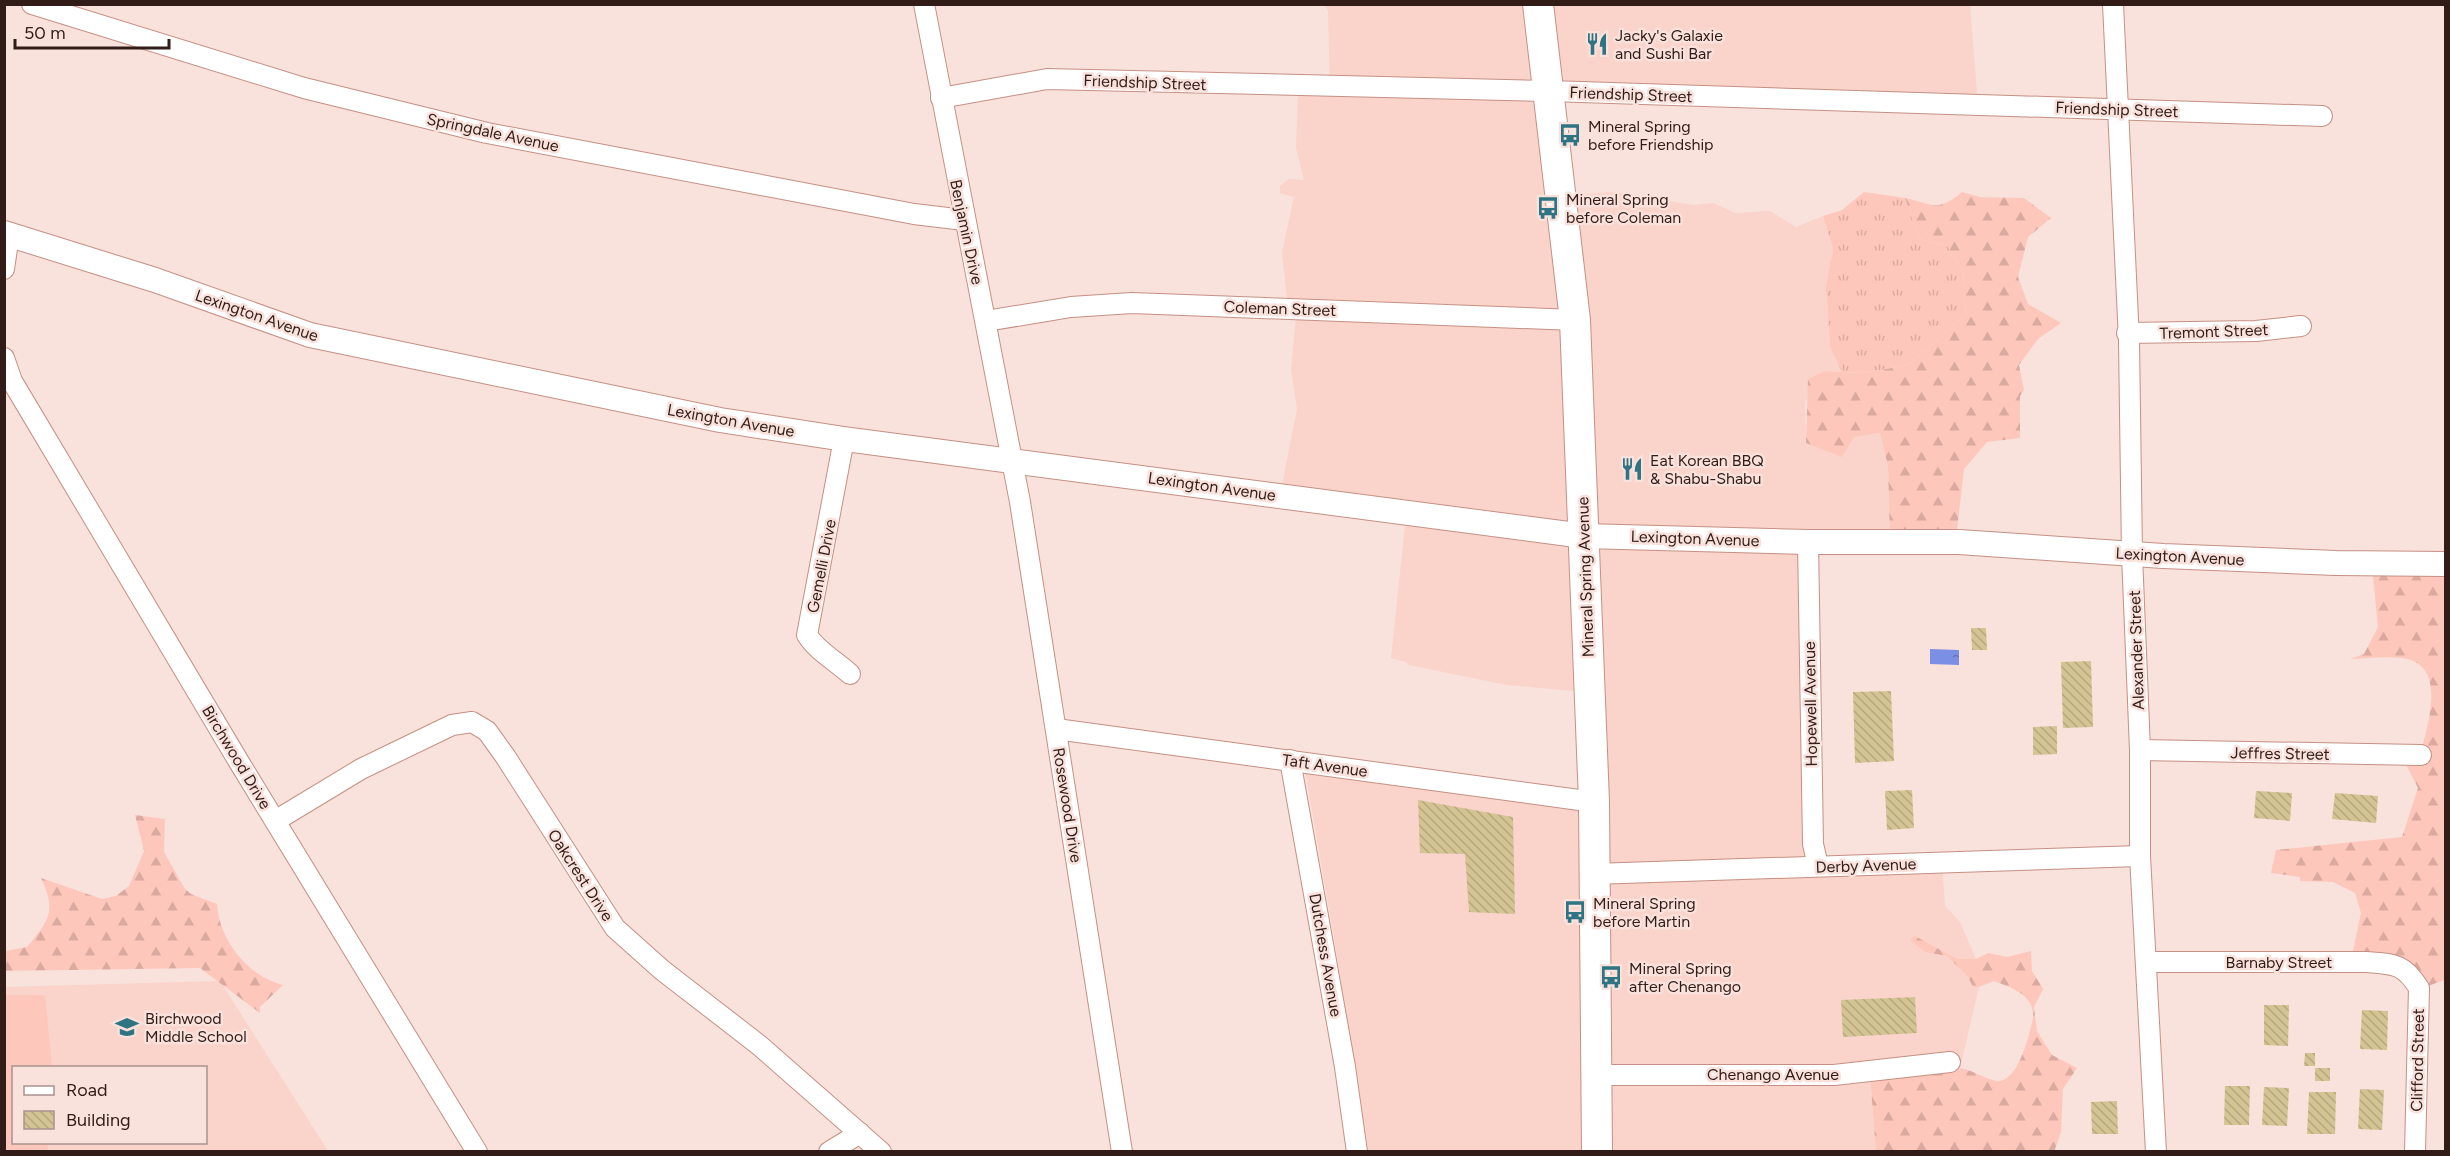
<svg xmlns="http://www.w3.org/2000/svg" width="2450" height="1156" font-family="Figtree,sans-serif">
  <defs>
    <pattern id="grass-tufts" width="24" height="20" patternUnits="userSpaceOnUse" patternTransform="scale(1.5)"><rect width="24" height="20" fill="#fec7bb"/><path d="M3 7l-1-3M5 7V3M7 7l1-3M15 17l-1-3M17 17v-4M19 17l1-3" fill="none" stroke="#daaaa0"/></pattern>
    <pattern id="forest-firs" width="22" height="20" patternUnits="userSpaceOnUse" patternTransform="scale(1.5)"><rect width="22" height="20" fill="#fec7bb"/><path d="M5 1l3.5 6h-7zM16 11l3.5 6h-7z" fill="#daaaa0"/></pattern>
    <pattern id="water-ripples" width="26" height="14" patternUnits="userSpaceOnUse" patternTransform="scale(1.5)"><rect width="26" height="14" fill="#7b8fe4"/><path d="M2 4q2-2 4 0t4 0M15 11q2-2 4 0t4 0" fill="none" stroke="#6574b8"/></pattern>
    <pattern id="building-back-hatch" width="6" height="6" patternUnits="userSpaceOnUse" patternTransform="scale(1.5)"><rect width="6" height="6" fill="#d4c493"/><path d="M-1 5l2 2M0 0l6 6M5-1l2 2" fill="none" stroke="#b6a87e"/></pattern>
  </defs>
  <rect width="100%" height="100%" fill="#f9e1dc"/>
  <!-- built -->
  <g fill="#fad3ca" fill-rule="evenodd">
    <polygon points="1325,5 1970,5 1978,106 1564,94 1568,195 1614,192 1693,205 1713,203 1735,213 1770,211 1796,227 1823,216 1833,249 1826,286 1830,347 1842,372 1825,371 1805,402 1806,442 1880,433 1888,466 1890,541 1816,550 1820,859 1942,862 1945,906 1960,922 1976,959 1957,959 1915,936 1925,952 1947,956 1968,977 1972,986 1979,987 1960,1068 1870,1076 1876,1151 1365,1151 1337,956 1305,770 1594,798 1597,693 1507,685 1409,665 1406,662 1391,658 1406,516 1279,500 1297,409 1291,370 1296,317 1288,310 1282,252 1294,197 1280,193 1280,186 1289,179 1304,180 1296,148 1298,96 1302,92 1330,89 1328,11"/>
    <path d="M220,981L328,1151H5L4,987ZM14,1068H206V1142H14Z"/>
  </g>
  <!-- grass -->
  <polygon fill="url(#grass-tufts)" points="1864,192 1905,198 1919,239 1947,246 1963,271 1966,314 1909,365 1863,373 1842,372 1830,347 1826,286 1833,249 1823,216 1842,210"/>
  <!-- forest -->
  <g fill="url(#forest-firs)">
    <path d="M1962,192L1980,197L2024,198L2051,218L2028,237L2018,277L2028,304L2061,323L2038,339L2019,365L2024,390L2020,396V438L1987,442L1964,469L1956,538L1890,541L1888,466L1880,433L1854,437L1842,457L1806,443L1808,379L1825,371L1863,373L1909,365L1966,314L1963,271L1947,246L1919,239L1905,198C1934,204 1937,213 1962,192Z"/>
    <path d="M2372,566H2445V980L2422,988L2411,972L2351,960L2361,913L2355,893L2333,882L2300,881V877L2271,873L2276,850L2402,837L2418,788L2401,755L2423,744C2430,717 2445,663 2402,658C2385,656 2367,658 2350,659L2364,654L2378,627Z"/>
    <path d="M135,815L165,819L164,852L185,889L191,894L217,904C219,939 247,976 283,985L260,1007V1013L200,968L5,971V951L27,947C49,920 57,912 41,878L102,899L116,896L129,886L144,851Z"/>
    <path d="M1915,936L1957,959H1976L1988,953L2007,957L2031,951L2032,971L2043,989L2034,1007L2037,1031L2052,1055L2077,1068L2063,1089L2061,1132L2054,1152L1876,1151L1870,1076C1898,1074 1928,1069 1957,1068C1969,1068 1983,1078 1996,1081C2017,1084 2028,1039 2032,1023C2039,997 2013,988 1994,981L1979,987H1973L1968,977L1947,956L1925,952L1910,940Z"/>
  </g>
  <!-- pitch -->
  <polygon fill="#fec7bb" points="4,995 45,995 52,1067 14,1068 14,1142 49,1143 47,1151 5,1151"/>
  <!-- water -->
  <polygon fill="url(#water-ripples)" points="1930,649 1959,650 1959,665 1930,664"/>
  <!-- building -->
  <g fill="url(#building-back-hatch)">
    <polygon points="1971,628 1986,628 1987,650 1972,650"/>
    <polygon points="2091,661 2093,727 2063,728 2061,662"/>
    <polygon points="1891,691 1894,761 1855,763 1853,692"/>
    <polygon points="2057,726 2057,754 2033,755 2033,727"/>
    <polygon points="1912,790 1914,828 1887,830 1885,791"/>
    <polygon points="2256,791 2292,793 2290,821 2254,818"/>
    <polygon points="2335,793 2378,796 2376,823 2332,819"/>
    <polygon points="1418,800 1513,817 1515,914 1469,912 1465,854 1420,853"/>
    <polygon points="1915,997 1917,1033 1843,1037 1841,1000"/>
    <polygon points="2264,1005 2289,1005 2288,1046 2264,1045"/>
    <polygon points="2362,1010 2388,1011 2387,1050 2360,1049"/>
    <polygon points="2305,1053 2315,1053 2315,1066 2304,1066"/>
    <rect x="2315" y="1068" width="15" height="13"/>
    <polygon points="2225,1086 2250,1086 2249,1125 2224,1125"/>
    <polygon points="2264,1087 2289,1088 2287,1126 2262,1125"/>
    <polygon points="2360,1089 2384,1090 2382,1130 2358,1129"/>
    <polygon points="2309,1092 2336,1092 2335,1134 2307,1134"/>
    <polygon points="2117,1101 2118,1134 2092,1134 2091,1102"/>
  </g>
  <g fill="none" stroke-linecap="round" stroke-linejoin="round">
    <!-- minor casing -->
    <g stroke="#c59084" stroke-width="22">
      <g id="minor">
        <polyline points="32,4 304,88 487,133 914,214 964,220"/>
        <polyline points="924,4 1020,502 1122,1152"/>
        <polyline points="2113,4 2129,340 2132,555 2140,750 2140,856 2156,1152"/>
        <polyline points="941,98 1047,79 1550,91 2322,116"/>
        <polyline points="4,269 9,235"/>
        <polyline points="986,321 1071,307 1132,303 1575,320"/>
        <polyline points="2127,333 2256,331 2301,326"/>
        <polyline points="4,358 12,381 239,762 477,1152"/>
        <path d="M844,439L807,635C817,651 836,661 850,674"/>
        <polyline points="1808,542 1813,844 1818,866"/>
        <polyline points="1056,729 1594,802"/>
        <polyline points="2140,750 2421,755"/>
        <polyline points="1290,760 1345,1067 1357,1152"/>
        <polyline points="275,821 361,769 452,725 472,722 487,731 505,756 615,928 662,970 759,1045 881,1152"/>
        <polyline points="1593,874 2140,856"/>
        <path d="M2147,962H2367C2395,964 2404,964 2419,988L2415,1152"/>
        <polyline points="1597,1075 1834,1075 1950,1062"/>
        <polyline points="829,1152 860,1133"/>
      </g>
    </g>
    <!-- tertiary casing -->
    <g stroke="#c59084" stroke-width="26">
      <polyline id="tertiary" points="4,233 155,280 310,335 720,420 844,439 1584,536 1808,542 1959,542 2163,556 2336,563 2446,564"/>
    </g>
    <!-- primary casing -->
    <g stroke="#c59084" stroke-width="32">
      <polyline id="primary" points="1538,4 1575,320 1594,802 1597,1152"/>
    </g>
    <!-- minor -->
    <use href="#minor" stroke="#fff" stroke-width="20"/>
    <!-- tertiary -->
    <use href="#tertiary" stroke="#fff" stroke-width="24"/>
    <!-- primary -->
    <use href="#primary" stroke="#fff" stroke-width="30"/>
  </g>
  <!-- icons -->
  <defs>
    <g id="restaurant-bare" transform="scale(1.8)"><path d="M-5-6h1v4h1v-4h1v4h1v-4h1v5L-1.5 .5V6h-2V.5L-5-1ZM5-6V6H3V1.5H1.5Q1.5-4 5-6Z" fill="#2e7482" stroke="#f9e1dc" stroke-width="2.5" paint-order="stroke"/></g>
    <g id="bus-bare" transform="scale(1.8)"><path d="M-5-6H5V4H4V6H2V4H-2V6H-4V4H-5ZM-3.5-4V0h7V-4ZM-3.5 1.2v1.5H-2V1.2ZM2 1.2v1.5H3.5V1.2Z" fill="#2e7482" stroke="#f9e1dc" stroke-width="2.5" paint-order="stroke"/></g>
    <g id="school-bare" transform="scale(1.8)"><path d="M0-5L7-2L0 1L-7-2ZM-4 1L0 2.5L4 1V4Q0 6-4 4Z" fill="#2e7482" stroke="#f9e1dc" stroke-width="2.5" paint-order="stroke"/></g>
  </defs>
  <g fill-rule="evenodd">
    <use href="#restaurant-bare" x="1597" y="44"/>
    <use href="#bus-bare" x="1570" y="135"/>
    <use href="#bus-bare" x="1548" y="208"/>
    <use href="#restaurant-bare" x="1632" y="469"/>
    <use href="#bus-bare" x="1575" y="912"/>
    <use href="#bus-bare" x="1611" y="977"/>
    <use href="#school-bare" x="127" y="1027"/>
  </g>
  <g text-anchor="middle" stroke-width="5" stroke-linejoin="round" paint-order="stroke">
    <!-- poi labels -->
    <g font-size="16" fill="#311c18" stroke="#f9e1dc" text-anchor="start">
      <text x="1615" y="41">Jacky's Galaxie<tspan x="1615" dy="18">and Sushi Bar</tspan></text>
      <text x="1588" y="132">Mineral Spring<tspan x="1588" dy="18">before Friendship</tspan></text>
      <text x="1566" y="205">Mineral Spring<tspan x="1566" dy="18">before Coleman</tspan></text>
      <text x="1650" y="466">Eat Korean BBQ<tspan x="1650" dy="18">&amp; Shabu-Shabu</tspan></text>
      <text x="1593" y="909">Mineral Spring<tspan x="1593" dy="18">before Martin</tspan></text>
      <text x="1629" y="974">Mineral Spring<tspan x="1629" dy="18">after Chenango</tspan></text>
      <text x="145" y="1024">Birchwood<tspan x="145" dy="18">Middle School</tspan></text>
    </g>
    <!-- street labels -->
    <g font-size="16" fill="#311c18" stroke="#f9e1dc">
      <text transform="translate(1145 82) rotate(2)" y="6">Friendship Street</text>
      <text transform="translate(1631 94) rotate(2)" y="6">Friendship Street</text>
      <text transform="translate(2117 109) rotate(2)" y="6">Friendship Street</text>
      <text transform="translate(493 132) rotate(12)" y="6">Springdale Avenue</text>
      <text transform="translate(967 232) rotate(78)" y="6">Benjamin Drive</text>
      <text transform="translate(1280 308) rotate(2)" y="6">Coleman Street</text>
      <text transform="translate(257 315) rotate(19)" y="6">Lexington Avenue</text>
      <text transform="translate(2214 331) rotate(-2)" y="6">Tremont Street</text>
      <text transform="translate(731 420) rotate(10)" y="6">Lexington Avenue</text>
      <text transform="translate(1212 486) rotate(8)" y="6">Lexington Avenue</text>
      <text transform="translate(1695 538) rotate(2)" y="6">Lexington Avenue</text>
      <text transform="translate(2180 556) rotate(3)" y="6">Lexington Avenue</text>
      <text transform="translate(821 566) rotate(-79)" y="6">Gemelli Drive</text>
      <text transform="translate(1585 577) rotate(-92)" y="6">Mineral Spring Avenue</text>
      <text transform="translate(2136 650) rotate(-92)" y="6">Alexander Street</text>
      <text transform="translate(1810 704) rotate(-91)" y="6">Hopewell Avenue</text>
      <text transform="translate(2280 753) rotate(1)" y="6">Jeffres Street</text>
      <text transform="translate(237 757) rotate(59)" y="6">Birchwood Drive</text>
      <text transform="translate(1325 765) rotate(8)" y="6">Taft Avenue</text>
      <text transform="translate(1068 805) rotate(81)" y="6">Rosewood Drive</text>
      <text transform="translate(1866 865) rotate(-2)" y="6">Derby Avenue</text>
      <text transform="translate(581 875) rotate(57)" y="6">Oakcrest Drive</text>
      <text transform="translate(1326 955) rotate(80)" y="6">Dutchess Avenue</text>
      <text x="2279" y="968">Barnaby Street</text>
      <text transform="translate(2417 1060) rotate(-89)" y="6">Clifford Street</text>
      <text x="1773" y="1080">Chenango Avenue</text>
    </g>
  </g>
  <!-- border -->
  <rect width="2450" height="1156" fill="none" stroke="#311c18" stroke-width="12"/>
  <!-- legend -->
  <rect x="12" y="1066" width="195" height="78" fill="#f9e1dc" stroke="#a9928e" stroke-width="1.5"/>
  <rect x="24" y="1086" width="30" height="9" fill="#ffffff" stroke="#a9928e" stroke-width="1.5"/>
  <text x="66" y="1096" font-size="18" fill="#311c18">Road</text>
  <rect x="24" y="1111" width="30" height="18" fill="url(#building-back-hatch)" stroke="#a9928e" stroke-width="1.5"/>
  <text x="66" y="1126" font-size="18" fill="#311c18">Building</text>
  <!-- scale -->
  <path d="M15 39v9h154v-9" fill="none" stroke="#311c18" stroke-width="3"/>
  <text x="24" y="39" font-size="18" fill="#311c18" stroke="#f9e1dc" stroke-width="4.5" paint-order="stroke">50 m</text>
</svg>
